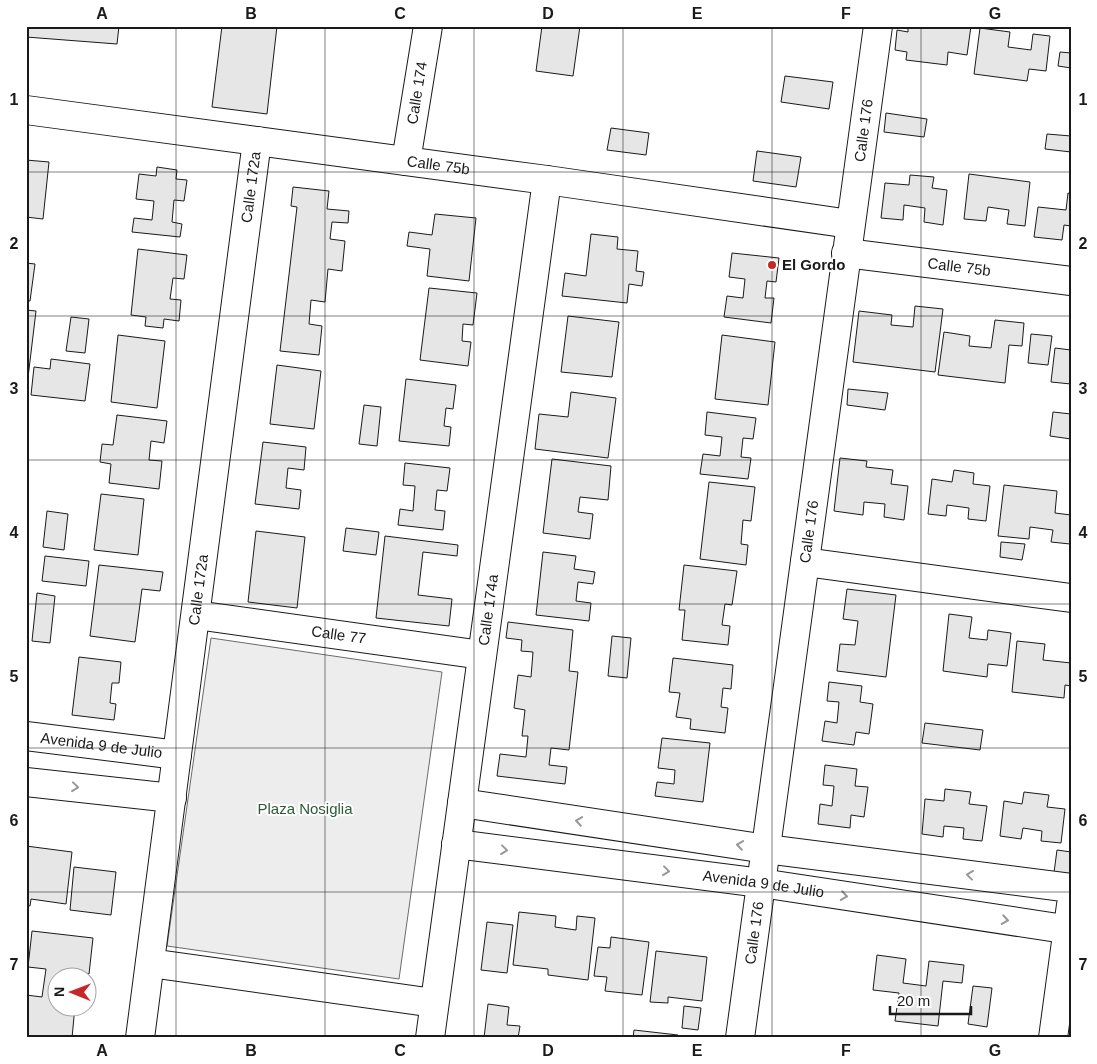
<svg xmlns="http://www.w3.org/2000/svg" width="1097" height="1064" font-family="Helvetica,sans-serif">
  <rect width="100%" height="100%" fill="#fff"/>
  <!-- built -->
  <polygon fill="#ededed" stroke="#6a6a6a" points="211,638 442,672 399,979 167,946"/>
  <!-- building -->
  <g fill="#e6e6e6" stroke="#1a1a1a">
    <polygon points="26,26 119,26 117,44 26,37"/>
    <polygon points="222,26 277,26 267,114 212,107"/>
    <polygon points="542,26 580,26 573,76 536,71"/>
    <polygon points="908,26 971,26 967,55 948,52 947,65 906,60 907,52 895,50 897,30 908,32"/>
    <polygon points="980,28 1010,32 1008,47 1031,50 1033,34 1050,36 1046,71 1029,69 1027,81 974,74"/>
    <polygon points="1071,51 1071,68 1058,66 1060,52 1071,53"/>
    <polygon points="785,76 833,82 829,109 781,102"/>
    <polygon points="886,113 927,119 924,137 884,132"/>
    <polygon points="611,128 649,133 646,155 607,150"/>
    <polygon points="1047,134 1071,136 1071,152 1045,149"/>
    <polygon points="757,151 801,157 796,187 753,181"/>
    <polygon points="26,160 49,162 43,219 26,217"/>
    <polygon points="157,167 177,170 176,179 187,180 184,201 174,200 172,222 182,224 180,237 132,232 134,218 152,220 154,201 136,199 139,174 156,176"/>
    <polygon points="969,174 1030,182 1025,226 1007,224 1009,210 988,207 986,221 964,219"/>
    <polygon points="910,175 934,177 932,188 947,190 943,225 924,222 925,208 904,205 903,220 881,218 885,183 909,185"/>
    <polygon points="293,187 329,191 327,209 349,211 348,223 332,222 330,239 345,241 342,271 328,269 325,302 311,300 309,324 322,326 319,355 280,351 297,207 291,206"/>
    <polygon points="1068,193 1071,194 1071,226 1064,225 1062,240 1034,237 1038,207 1066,210"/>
    <polygon points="435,214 476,218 469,281 427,276 430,249 407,246 409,232 432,235"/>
    <polygon points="591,234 618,237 617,249 638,251 636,271 644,272 642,286 629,284 627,303 562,296 565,273 586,276"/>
    <polygon points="138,249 187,255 184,279 173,278 170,299 181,300 179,321 164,319 163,328 145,326 146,317 131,315"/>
    <polygon points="732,253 779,258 776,282 767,281 765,298 774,298 771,323 724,317 727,296 743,298 745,279 729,277"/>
    <polygon points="26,263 35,264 30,301 26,301"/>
    <polygon points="429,288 477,293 473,325 463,324 462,341 471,342 468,366 420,360"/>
    <polygon points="915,306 943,309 935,372 853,362 859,311 892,315 891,325 913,327"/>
    <polygon points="26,310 36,311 27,386 26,386"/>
    <polygon points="568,316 619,322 612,377 561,372"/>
    <polygon points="71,317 89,319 85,353 66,351"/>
    <polygon points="995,320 1024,323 1022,346 1009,345 1005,383 938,375 944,332 970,336 969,346 991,348"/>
    <polygon points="1031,334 1052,336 1048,365 1028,363"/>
    <polygon points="118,335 165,341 157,408 111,402"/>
    <polygon points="722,335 775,342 768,405 715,399"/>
    <polygon points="1055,348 1071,350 1071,384 1051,382"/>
    <polygon points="51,359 90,364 85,401 31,395 34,367 50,369"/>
    <polygon points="277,365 321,371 314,429 270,424"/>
    <polygon points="406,379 456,385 453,409 446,408 444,426 451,427 449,446 399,441"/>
    <polygon points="848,389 888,393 885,410 847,405"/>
    <polygon points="571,392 616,398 608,458 535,449 539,414 568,417"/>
    <polygon points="364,405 381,407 377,446 359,444"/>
    <polygon points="707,412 756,418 753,439 743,438 741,457 751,458 748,479 700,474 703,454 720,456 722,437 705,435"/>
    <polygon points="1053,412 1071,414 1071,439 1050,436"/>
    <polygon points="117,415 167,421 164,443 151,441 149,460 162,461 159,489 109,483 111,464 100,462 102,444 113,445"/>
    <polygon points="263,442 306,447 304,470 288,468 286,488 301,490 299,509 255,504"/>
    <polygon points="840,458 867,461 866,467 893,470 891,484 908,486 904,520 884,517 885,504 864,502 863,515 834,511"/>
    <polygon points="552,459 611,466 608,500 580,497 578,512 593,514 590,539 543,533"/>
    <polygon points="405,463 450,468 447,491 437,490 435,510 445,511 443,530 398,525 400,509 413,511 415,486 403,485"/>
    <polygon points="954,470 974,473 973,484 990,486 986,521 968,519 969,508 947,505 946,516 928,514 932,479 952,482"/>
    <polygon points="709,482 755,487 751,521 743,520 741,544 748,545 746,565 700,559"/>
    <polygon points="1004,485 1057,491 1055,513 1071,515 1070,544 1051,542 1053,530 1030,527 1029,539 998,536"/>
    <polygon points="101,494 144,499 138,555 94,550"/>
    <polygon points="47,511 68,514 64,550 43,547"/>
    <polygon points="346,528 379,532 376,555 343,551"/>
    <polygon points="256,531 305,537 297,608 248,602"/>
    <polygon points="385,536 458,545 457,556 423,552 418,595 452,599 449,626 376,618"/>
    <polygon points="1001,542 1025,544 1022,560 1000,557"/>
    <polygon points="543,552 576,556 574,569 595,572 593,584 578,582 576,601 591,603 589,621 536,615"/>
    <polygon points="45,556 89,561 86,586 42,581"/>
    <polygon points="99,565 163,572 160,591 142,589 135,642 90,636"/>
    <polygon points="684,565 737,571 732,605 725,604 722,625 730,626 728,645 682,640 685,610 679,610"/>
    <polygon points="847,589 896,595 886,677 837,671 840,644 855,645 858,621 843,619"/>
    <polygon points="37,593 55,596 50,643 32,641"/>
    <polygon points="949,614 972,617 969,638 987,640 988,630 1011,633 1007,666 988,664 987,677 943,671"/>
    <polygon points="508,622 573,630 569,671 578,672 569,750 551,748 549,765 567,767 565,784 497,776 500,754 526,757 528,736 522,736 525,710 514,708 518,675 531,677 533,652 521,651 522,640 506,638"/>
    <polygon points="612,636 631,638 627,678 608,676"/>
    <polygon points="1017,641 1045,644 1043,660 1071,663 1071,686 1065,685 1064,698 1012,692"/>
    <polygon points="79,657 121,662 119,683 112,683 110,703 116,704 114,720 72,715"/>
    <polygon points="673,658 733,665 731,689 723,688 721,707 728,708 725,733 690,729 691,719 676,717 680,693 669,692"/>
    <polygon points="829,682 862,686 860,702 873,704 869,734 856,732 854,745 822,741 825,721 837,723 839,702 827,701"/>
    <polygon points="925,723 983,730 980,750 922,743"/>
    <polygon points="662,738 710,743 703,802 655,796 657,782 674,784 675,770 658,768"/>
    <polygon points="825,765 857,769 855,786 868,787 864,817 851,815 850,828 818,824 820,804 832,806 834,786 823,785"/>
    <polygon points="945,789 971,792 969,804 987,806 982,841 963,839 964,828 944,826 943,837 922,834 925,799 944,801"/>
    <polygon points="1024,792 1049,795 1047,807 1065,809 1061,843 1041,841 1042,831 1023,828 1021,839 1000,836 1004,801 1022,804"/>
    <polygon points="26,846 72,852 66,904 31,899 30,906 26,905"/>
    <polygon points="1057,850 1071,852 1069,882 1053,880"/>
    <polygon points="74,867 116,872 111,915 70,910"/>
    <polygon points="519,912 556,916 555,927 576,930 577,916 595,918 588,980 548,975 548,969 513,965"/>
    <polygon points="487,922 513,925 507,973 481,970"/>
    <polygon points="32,931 93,938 89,974 79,972 79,976 58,976 58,1006 75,1006 72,1038 26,1038 26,995 42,997 46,969 28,967"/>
    <polygon points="611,937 649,942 642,995 605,991 607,977 594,976 598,947 610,948"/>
    <polygon points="656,951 707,957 702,1001 668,997 668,1003 650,1002"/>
    <polygon points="877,955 906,959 903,983 926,986 929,961 964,965 962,983 943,981 938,1026 895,1021 899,993 873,990"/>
    <polygon points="973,986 992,988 987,1027 968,1024"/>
    <polygon points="488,1004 509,1007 507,1025 520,1026 518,1038 484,1038"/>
    <polygon points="684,1006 701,1008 698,1030 682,1028"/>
    <polygon points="634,1030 678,1035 677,1038 633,1038"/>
  </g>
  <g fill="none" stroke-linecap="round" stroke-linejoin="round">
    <!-- minor casing -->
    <g stroke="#1a1a1a" stroke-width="30">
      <g id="minor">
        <path id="s1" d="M26,110L547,180L850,224"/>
        <path id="s2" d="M406,161L428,26"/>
        <path id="s3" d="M846,253L1071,281"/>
        <polyline points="805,562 1071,598"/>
        <path id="s4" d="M196,615L482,655"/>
        <polyline points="150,963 434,1003"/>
        <path id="s5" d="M140,1038L257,141"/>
        <path id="s6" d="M430,1038L547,180"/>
        <path id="s7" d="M740,1038L878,26"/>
        <polyline points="1053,1038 1071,905"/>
      </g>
    </g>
    <!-- major casing -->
    <g stroke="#1a1a1a" stroke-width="30">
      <g id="major">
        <path id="s8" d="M26,736L177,755"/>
        <polyline points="26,782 172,798"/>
        <polyline points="462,803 766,849 1071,888"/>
        <path id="s9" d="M456,844L761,883L1071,930"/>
      </g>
    </g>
    <!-- minor -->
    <use href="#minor" stroke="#fff" stroke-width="28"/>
    <!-- major -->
    <use href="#major" stroke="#fff" stroke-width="28"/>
  </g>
  <!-- one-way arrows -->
  <defs><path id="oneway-chevron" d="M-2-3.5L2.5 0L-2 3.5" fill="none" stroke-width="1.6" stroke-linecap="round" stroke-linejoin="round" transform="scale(1.25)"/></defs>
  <g stroke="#989898">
    <use href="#oneway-chevron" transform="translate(75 787) rotate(6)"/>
    <use href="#oneway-chevron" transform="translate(579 821) rotate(-171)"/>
    <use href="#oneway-chevron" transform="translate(740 845) rotate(-171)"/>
    <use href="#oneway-chevron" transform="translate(504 850) rotate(7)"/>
    <use href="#oneway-chevron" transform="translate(666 871) rotate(7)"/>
    <use href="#oneway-chevron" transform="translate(970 875) rotate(-173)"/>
    <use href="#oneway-chevron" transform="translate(844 896) rotate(9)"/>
    <use href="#oneway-chevron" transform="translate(1005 920) rotate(9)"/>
  </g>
  <!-- grid -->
  <path fill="none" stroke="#1a1a1a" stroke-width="1" stroke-opacity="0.55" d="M176,26V1038M325,26V1038M474,26V1038M623,26V1038M772,26V1038M921,26V1038M26,172H1071M26,316H1071M26,460H1071M26,604H1071M26,748H1071M26,892H1071"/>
  <!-- markers -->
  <circle fill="#c62828" stroke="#fff" stroke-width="2" cx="772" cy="265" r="5"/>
  <g text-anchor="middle" stroke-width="4" stroke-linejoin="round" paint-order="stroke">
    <!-- street labels -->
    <g font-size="15" fill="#1a1a1a" stroke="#fff">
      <text dy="5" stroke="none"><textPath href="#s2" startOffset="69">Calle 174</textPath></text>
      <text dy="5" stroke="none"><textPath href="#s7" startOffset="916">Calle 176</textPath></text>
      <text dy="5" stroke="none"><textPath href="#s1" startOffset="416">Calle 75b</textPath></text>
      <text dy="5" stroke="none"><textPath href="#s5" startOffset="858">Calle 172a</textPath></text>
      <text dy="5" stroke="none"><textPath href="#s3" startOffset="114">Calle 75b</textPath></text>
      <text dy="5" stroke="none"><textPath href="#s7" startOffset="511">Calle 176</textPath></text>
      <text dy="5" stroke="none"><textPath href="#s5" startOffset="452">Calle 172a</textPath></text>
      <text dy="5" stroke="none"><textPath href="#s6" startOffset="432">Calle 174a</textPath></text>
      <text dy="5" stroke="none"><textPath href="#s4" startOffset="144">Calle 77</textPath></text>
      <text dy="5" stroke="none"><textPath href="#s8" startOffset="76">Avenida 9 de Julio</textPath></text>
      <text dy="5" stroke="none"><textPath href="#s9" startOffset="310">Avenida 9 de Julio</textPath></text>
      <text dy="5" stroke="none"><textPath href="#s7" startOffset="106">Calle 176</textPath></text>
    </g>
    <!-- poi labels -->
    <g font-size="15" font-weight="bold" fill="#1a1a1a" stroke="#fff" text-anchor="start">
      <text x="782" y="270">El Gordo</text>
    </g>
    <!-- park labels -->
    <g font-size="15" fill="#2b5a34" stroke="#fff">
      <text x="305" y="814">Plaza Nosiglia</text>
    </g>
  </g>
  <!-- border -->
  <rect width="1097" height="1064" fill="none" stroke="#ffffff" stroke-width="55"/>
  <!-- north arrow -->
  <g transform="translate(72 992) rotate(271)"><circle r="24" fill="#ffffff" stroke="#a3a3a3"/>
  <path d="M0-4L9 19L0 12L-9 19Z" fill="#c62828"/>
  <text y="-8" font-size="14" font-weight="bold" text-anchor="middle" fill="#1a1a1a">N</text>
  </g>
  <!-- scale -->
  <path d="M890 1006v8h81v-8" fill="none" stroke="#1a1a1a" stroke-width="2.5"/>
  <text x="897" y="1006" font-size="15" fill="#1a1a1a" stroke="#ffffff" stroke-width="4" paint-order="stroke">20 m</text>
  <rect x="28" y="28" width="1042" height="1008" fill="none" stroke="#1a1a1a" stroke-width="2"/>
  <g font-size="16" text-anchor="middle" font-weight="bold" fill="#1a1a1a">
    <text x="102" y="19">A</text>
    <text x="251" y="19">B</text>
    <text x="400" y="19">C</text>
    <text x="548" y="19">D</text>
    <text x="697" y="19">E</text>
    <text x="846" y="19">F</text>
    <text x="995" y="19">G</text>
    <text x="14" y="105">1</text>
    <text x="1083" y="105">1</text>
    <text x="14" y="249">2</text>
    <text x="1083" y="249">2</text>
    <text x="14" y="394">3</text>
    <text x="1083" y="394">3</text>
    <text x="14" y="538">4</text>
    <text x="1083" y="538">4</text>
    <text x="14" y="682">5</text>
    <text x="1083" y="682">5</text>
    <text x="14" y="826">6</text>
    <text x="1083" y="826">6</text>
    <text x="14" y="970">7</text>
    <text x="1083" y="970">7</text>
    <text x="102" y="1056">A</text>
    <text x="251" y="1056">B</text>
    <text x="400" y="1056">C</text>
    <text x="548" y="1056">D</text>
    <text x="697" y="1056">E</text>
    <text x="846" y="1056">F</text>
    <text x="995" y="1056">G</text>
  </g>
</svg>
